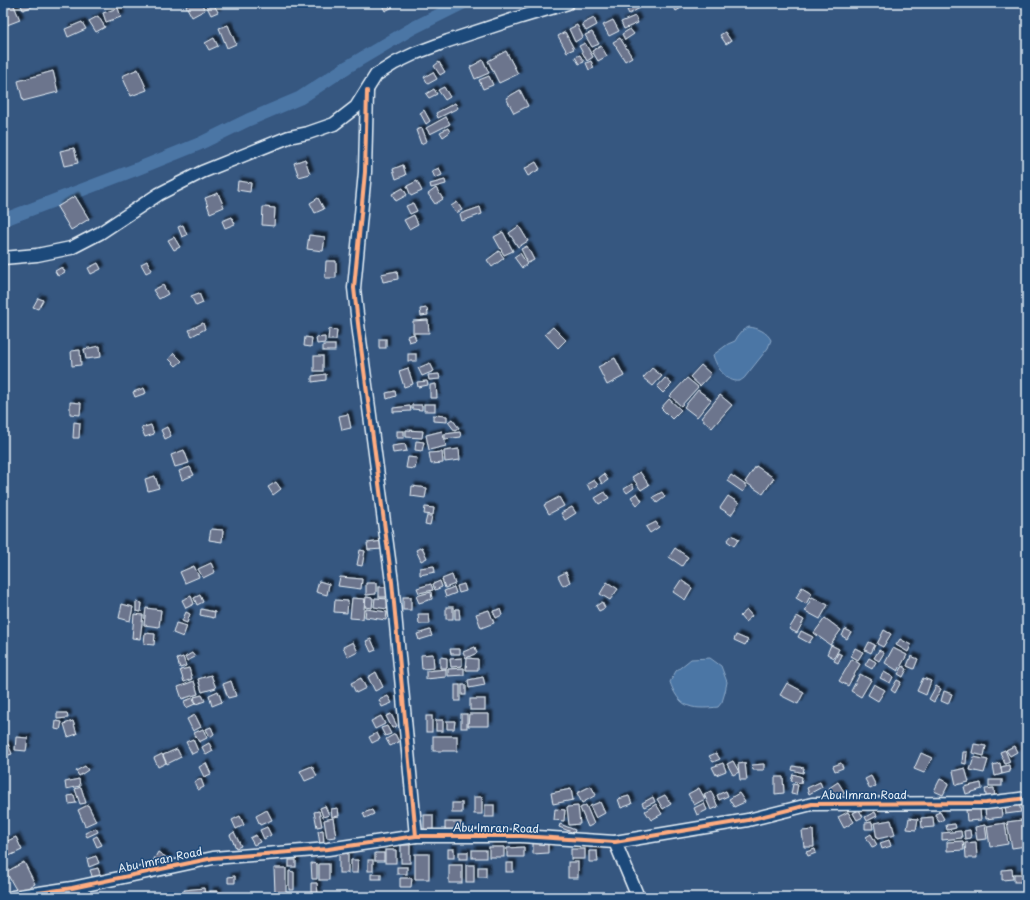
<svg xmlns="http://www.w3.org/2000/svg" width="1030" height="900" font-family="'Playpen Sans',sans-serif">
  <defs>
    <filter id="shadow"><feDropShadow dx="3.5" dy="-3.5" stdDeviation="1" flood-color="#0009"/></filter>
  </defs>
  <rect width="100%" height="100%" fill="#365780"/>
  <filter id="ink" filterUnits="userSpaceOnUse"><feTurbulence type="fractalNoise" baseFrequency=".025" numOctaves="2"/><feDisplacementMap in="SourceGraphic" scale="8" xChannelSelector="R" yChannelSelector="G"/><feConvolveMatrix kernelMatrix="1 2 1 2 8 2 1 2 1" color-interpolation-filters="sRGB"/></filter>
  <g filter="url(#ink)">
    <!-- water -->
    <g fill="#4b76a5" stroke="#8aa7c6">
      <path d="M749,327C758,328 767,332 771,340L768,348L745,377C745,378 741,380 740,381C726,383 716,366 713,355L728,344L735,341L738,336L743,330Z"/>
      <path d="M710,658L721,666L727,682L725,692L722,702L718,707C710,708 696,709 689,706C679,703 673,691 670,682L676,671L691,659Z"/>
    </g>
    <g fill="none" stroke-linecap="round" stroke-linejoin="round">
      <!-- canal -->
      <polyline stroke="#4b76a5" stroke-width="13" points="3,220 137,169 199,144 248,120 300,98 347,67 413,28 463,3"/>
    </g>
    <!-- building -->
    <g fill="#6c748d" stroke="#e8f1f8" filter="url(#shadow)">
      <polygon points="11,3 13,3 20,20 7,25 3,14 3,6"/>
      <polygon points="20,3 39,3 39,4 23,10"/>
      <polygon points="192,3 201,3 205,10 192,17 186,6"/>
      <polygon points="205,3 213,3 218,12 211,15"/>
      <polygon points="381,3 391,3 393,7 385,11"/>
      <polygon points="671,3 690,3 676,11"/>
      <polygon points="638,4 640,8 629,14 627,10"/>
      <polygon points="118,8 121,17 106,22 103,13"/>
      <polygon points="98,16 105,27 96,32 89,21"/>
      <polygon points="635,16 638,23 624,29 621,22"/>
      <polygon points="594,18 597,25 586,31 582,24"/>
      <polygon points="613,20 619,31 609,36 603,25"/>
      <polygon points="82,22 86,29 68,37 65,29"/>
      <polygon points="228,25 236,44 227,48 219,28"/>
      <polygon points="577,25 583,37 575,42 569,29"/>
      <polygon points="630,29 634,34 625,40 622,34"/>
      <polygon points="565,32 574,49 567,52 558,36"/>
      <polygon points="592,32 599,44 592,47 585,35"/>
      <polygon points="725,32 731,41 726,44 720,35"/>
      <polygon points="214,38 218,46 209,50 205,43"/>
      <polygon points="620,38 632,57 625,61 613,42"/>
      <polygon points="585,43 593,57 587,61 579,46"/>
      <polygon points="601,46 607,56 598,61 592,51"/>
      <polygon points="506,51 518,74 499,83 488,61"/>
      <polygon points="580,55 584,62 579,64 575,57"/>
      <polygon points="483,60 489,73 475,79 470,67"/>
      <polygon points="591,61 594,68 589,70 586,63"/>
      <polygon points="439,62 445,72 440,75 434,66"/>
      <polygon points="138,69 147,90 131,96 122,76"/>
      <polygon points="53,71 58,92 23,101 18,81"/>
      <polygon points="433,72 437,79 428,84 424,77"/>
      <polygon points="489,76 493,85 483,89 479,80"/>
      <polygon points="444,87 450,97 445,100 438,90"/>
      <polygon points="434,89 437,94 429,98 426,94"/>
      <polygon points="520,90 528,106 514,113 506,98"/>
      <polygon points="455,103 458,108 438,118 436,113"/>
      <polygon points="424,110 430,121 426,124 420,113"/>
      <polygon points="446,117 450,124 430,134 426,128"/>
      <polygon points="422,128 427,141 421,144 416,130"/>
      <polygon points="448,128 450,132 443,137 440,132"/>
      <polygon points="74,148 78,163 64,166 60,151"/>
      <polygon points="305,159 310,174 299,177 294,163"/>
      <polygon points="536,162 540,169 528,176 524,169"/>
      <polygon points="403,165 406,175 396,179 393,169"/>
      <polygon points="439,168 442,175 435,178 432,171"/>
      <polygon points="445,180 446,184 431,188 430,184"/>
      <polygon points="238,181 251,183 250,192 237,190"/>
      <polygon points="417,181 422,191 411,196 407,186"/>
      <polygon points="403,188 407,195 396,201 392,194"/>
      <polygon points="436,188 443,199 435,204 428,194"/>
      <polygon points="218,193 224,207 210,213 205,198"/>
      <polygon points="75,196 89,219 71,230 57,207"/>
      <polygon points="318,198 324,209 315,213 310,203"/>
      <polygon points="457,202 462,210 456,213 451,206"/>
      <polygon points="413,203 417,211 410,214 406,206"/>
      <polygon points="263,207 275,208 274,226 262,225"/>
      <polygon points="480,207 482,214 462,221 460,214"/>
      <polygon points="414,215 418,224 409,229 404,220"/>
      <polygon points="232,217 235,224 225,228 222,221"/>
      <polygon points="183,225 187,235 182,237 178,227"/>
      <polygon points="519,226 528,241 518,247 509,233"/>
      <polygon points="503,232 513,251 504,255 494,237"/>
      <polygon points="309,235 325,237 323,251 307,249"/>
      <polygon points="174,237 180,247 174,250 168,240"/>
      <polygon points="527,246 534,260 528,263 521,249"/>
      <polygon points="499,251 504,258 492,267 487,260"/>
      <polygon points="520,253 527,264 522,268 514,257"/>
      <polygon points="147,261 152,270 146,273 141,264"/>
      <polygon points="326,261 336,261 336,278 325,278"/>
      <polygon points="98,263 101,269 91,274 88,268"/>
      <polygon points="62,267 65,272 58,276 55,271"/>
      <polygon points="397,271 398,279 383,282 381,274"/>
      <polygon points="163,285 168,294 159,299 153,290"/>
      <polygon points="199,293 203,303 196,306 191,296"/>
      <polygon points="38,298 43,300 38,309 33,307"/>
      <polygon points="427,308 428,315 421,316 420,309"/>
      <polygon points="428,320 429,333 413,333 413,321"/>
      <polygon points="203,323 205,329 192,336 189,330"/>
      <polygon points="553,327 566,340 558,348 545,334"/>
      <polygon points="329,329 337,330 336,340 328,340"/>
      <polygon points="414,334 416,340 409,342 407,336"/>
      <polygon points="305,337 312,338 311,347 304,346"/>
      <polygon points="325,337 325,343 317,344 316,338"/>
      <rect x="379" y="339" width="7" height="9"/>
      <rect x="323" y="345" width="12" height="6"/>
      <polygon points="100,346 101,357 86,359 84,349"/>
      <polygon points="80,350 81,365 72,366 71,351"/>
      <polygon points="174,353 182,361 176,366 169,359"/>
      <rect x="408" y="354" width="8" height="7"/>
      <rect x="314" y="356" width="9" height="15"/>
      <polygon points="615,358 624,376 607,385 598,367"/>
      <polygon points="430,363 434,371 422,376 418,368"/>
      <polygon points="701,365 711,374 700,386 690,377"/>
      <polygon points="408,368 413,384 404,387 399,371"/>
      <polygon points="652,368 662,376 653,386 643,378"/>
      <polygon points="326,374 326,380 312,382 312,376"/>
      <polygon points="439,374 440,379 429,380 428,375"/>
      <polygon points="665,378 672,384 663,393 657,387"/>
      <polygon points="687,378 698,387 681,406 670,396"/>
      <polygon points="427,381 428,385 418,387 417,382"/>
      <polygon points="436,384 437,398 430,398 430,385"/>
      <polygon points="144,388 146,393 135,397 133,392"/>
      <polygon points="698,390 711,400 697,417 684,407"/>
      <polygon points="395,391 396,396 387,399 386,393"/>
      <polygon points="720,395 732,405 712,428 701,418"/>
      <polygon points="669,399 681,410 672,419 661,408"/>
      <polygon points="70,402 81,403 80,415 70,414"/>
      <rect x="424" y="404" width="11" height="7"/>
      <polygon points="412,405 422,405 422,410 412,409"/>
      <polygon points="410,406 411,411 393,412 393,408"/>
      <polygon points="348,414 351,428 342,430 339,416"/>
      <polygon points="433,415 447,416 447,422 433,421"/>
      <polygon points="452,419 459,428 455,431 448,422"/>
      <polygon points="74,422 80,423 79,438 73,438"/>
      <polygon points="151,425 154,434 145,437 141,428"/>
      <polygon points="167,427 171,436 165,439 161,430"/>
      <polygon points="406,430 423,431 422,438 406,437"/>
      <rect x="397" y="431" width="7" height="7"/>
      <polygon points="442,431 446,446 429,450 426,435"/>
      <polygon points="460,432 461,437 445,439 445,434"/>
      <polygon points="416,441 424,442 422,451 415,450"/>
      <polygon points="405,444 407,451 393,453 392,446"/>
      <polygon points="459,449 460,460 445,462 444,451"/>
      <polygon points="184,450 189,463 175,467 171,455"/>
      <polygon points="442,452 443,463 431,464 429,453"/>
      <polygon points="408,457 417,458 415,469 406,468"/>
      <polygon points="756,466 774,478 763,494 745,482"/>
      <polygon points="190,467 194,475 182,480 179,471"/>
      <polygon points="640,472 649,485 641,490 632,477"/>
      <polygon points="604,474 608,480 602,484 599,478"/>
      <polygon points="731,475 747,486 743,492 727,481"/>
      <polygon points="155,476 159,488 148,491 145,479"/>
      <polygon points="594,480 598,485 590,490 587,484"/>
      <polygon points="276,482 281,489 273,495 268,487"/>
      <polygon points="632,484 634,488 627,493 624,489"/>
      <polygon points="412,486 427,488 425,498 411,496"/>
      <polygon points="605,492 609,498 599,504 595,498"/>
      <polygon points="662,492 665,497 657,503 653,497"/>
      <polygon points="637,493 642,501 637,505 631,497"/>
      <polygon points="728,496 739,503 731,515 720,508"/>
      <polygon points="559,497 564,506 549,514 544,505"/>
      <polygon points="425,507 434,508 433,515 424,514"/>
      <polygon points="572,507 576,513 565,520 561,513"/>
      <polygon points="427,516 432,516 430,525 425,524"/>
      <polygon points="656,522 659,527 650,533 646,527"/>
      <polygon points="211,529 223,530 222,542 209,540"/>
      <polygon points="732,535 739,539 734,546 727,541"/>
      <polygon points="383,541 383,549 368,550 367,543"/>
      <polygon points="422,547 427,558 421,561 416,550"/>
      <polygon points="675,548 688,557 682,566 669,557"/>
      <polygon points="360,550 365,551 362,566 357,565"/>
      <polygon points="211,563 215,572 203,578 198,569"/>
      <polygon points="194,566 199,577 185,583 180,572"/>
      <polygon points="434,566 435,572 420,575 420,568"/>
      <polygon points="566,572 570,582 563,586 558,576"/>
      <polygon points="452,575 455,584 445,588 442,579"/>
      <polygon points="340,577 362,579 361,589 338,586"/>
      <polygon points="681,580 692,588 685,600 673,592"/>
      <polygon points="319,581 329,584 327,595 316,592"/>
      <polygon points="440,581 442,587 435,590 433,584"/>
      <polygon points="607,582 618,589 610,600 600,594"/>
      <polygon points="366,583 376,583 376,594 366,595"/>
      <polygon points="431,584 433,590 419,593 417,588"/>
      <polygon points="464,584 466,591 459,593 457,586"/>
      <rect x="379" y="587" width="10" height="10"/>
      <polygon points="454,587 456,593 446,597 444,591"/>
      <polygon points="802,587 812,593 806,604 796,598"/>
      <polygon points="431,592 432,599 419,603 416,596"/>
      <polygon points="200,595 203,602 197,605 194,598"/>
      <polygon points="191,596 194,604 186,608 182,600"/>
      <polygon points="366,597 373,598 372,608 365,607"/>
      <rect x="403" y="597" width="8" height="13"/>
      <polygon points="812,597 828,605 820,619 805,611"/>
      <polygon points="352,598 365,599 363,619 350,618"/>
      <polygon points="375,598 388,599 387,609 374,607"/>
      <polygon points="335,600 348,601 347,613 334,612"/>
      <polygon points="136,602 142,603 141,612 136,611"/>
      <polygon points="602,602 605,608 599,611 596,606"/>
      <polygon points="122,604 133,607 130,621 119,618"/>
      <rect x="446" y="607" width="7" height="12"/>
      <polygon points="146,608 161,610 159,627 144,625"/>
      <polygon points="201,609 215,612 214,618 200,615"/>
      <polygon points="366,609 387,612 386,620 365,617"/>
      <polygon points="455,609 459,609 460,619 455,619"/>
      <polygon points="500,609 502,615 496,618 493,611"/>
      <polygon points="489,610 494,623 481,628 476,614"/>
      <polygon points="747,610 752,616 745,622 740,616"/>
      <polygon points="186,612 190,614 187,623 182,621"/>
      <polygon points="134,614 143,615 140,639 132,638"/>
      <polygon points="418,614 429,614 430,624 419,624"/>
      <polygon points="797,616 804,620 797,633 789,629"/>
      <polygon points="825,618 841,630 830,645 814,633"/>
      <polygon points="176,623 187,626 183,637 173,633"/>
      <polygon points="845,629 851,632 847,639 842,636"/>
      <polygon points="430,630 432,636 419,640 417,634"/>
      <polygon points="884,630 891,634 883,647 877,644"/>
      <polygon points="801,631 813,637 809,643 798,637"/>
      <polygon points="145,633 155,634 154,645 144,644"/>
      <polygon points="736,635 748,640 745,645 734,640"/>
      <polygon points="371,639 376,650 371,652 366,641"/>
      <polygon points="900,639 911,645 908,652 896,645"/>
      <polygon points="353,642 358,652 348,657 343,647"/>
      <polygon points="869,642 875,645 871,653 865,650"/>
      <polygon points="831,645 839,649 834,658 827,654"/>
      <polygon points="475,647 477,653 466,658 463,652"/>
      <polygon points="855,648 863,652 858,660 851,656"/>
      <polygon points="893,648 907,655 898,671 885,663"/>
      <polygon points="450,649 460,649 460,654 451,654"/>
      <polygon points="879,650 884,653 879,661 874,658"/>
      <polygon points="192,653 195,657 187,661 185,657"/>
      <polygon points="838,653 842,655 838,663 834,661"/>
      <polygon points="433,654 434,668 422,669 421,655"/>
      <polygon points="911,656 918,659 914,669 907,666"/>
      <polygon points="183,657 186,666 180,668 177,659"/>
      <polygon points="440,657 447,658 447,668 440,668"/>
      <polygon points="462,658 462,666 451,667 450,659"/>
      <polygon points="467,658 478,659 478,670 466,670"/>
      <polygon points="869,658 876,662 872,669 865,665"/>
      <polygon points="852,659 860,664 848,686 839,681"/>
      <polygon points="903,666 907,669 903,677 898,674"/>
      <polygon points="189,668 192,679 184,682 180,670"/>
      <polygon points="464,668 464,675 448,676 448,669"/>
      <polygon points="446,669 446,677 426,679 426,671"/>
      <polygon points="376,672 383,687 375,691 368,677"/>
      <polygon points="884,672 893,677 890,683 880,678"/>
      <polygon points="860,674 871,680 861,697 851,691"/>
      <polygon points="211,675 216,688 202,692 198,679"/>
      <polygon points="483,677 485,685 469,688 468,680"/>
      <polygon points="361,678 366,688 356,693 351,683"/>
      <polygon points="923,678 931,681 926,695 917,691"/>
      <polygon points="897,680 901,682 895,693 891,690"/>
      <polygon points="194,681 198,694 182,699 178,687"/>
      <polygon points="231,681 236,696 228,698 223,684"/>
      <polygon points="787,683 804,692 798,704 780,695"/>
      <polygon points="874,684 885,690 878,701 868,695"/>
      <rect x="455" y="685" width="5" height="16"/>
      <rect x="462" y="685" width="4" height="10"/>
      <polygon points="936,686 941,689 934,702 929,699"/>
      <polygon points="218,691 222,702 212,706 209,695"/>
      <polygon points="944,691 952,694 948,704 941,701"/>
      <polygon points="202,695 205,701 196,704 194,697"/>
      <polygon points="388,696 392,703 382,707 379,700"/>
      <polygon points="193,698 195,704 186,708 184,701"/>
      <rect x="470" y="699" width="15" height="11"/>
      <polygon points="57,713 67,713 68,718 57,719"/>
      <polygon points="391,714 397,726 392,728 386,716"/>
      <rect x="461" y="714" width="6" height="14"/>
      <polygon points="469,714 489,714 489,726 468,726"/>
      <polygon points="195,715 201,727 193,731 187,719"/>
      <polygon points="381,716 385,724 375,729 371,721"/>
      <rect x="426" y="716" width="6" height="16"/>
      <rect x="436" y="720" width="7" height="11"/>
      <polygon points="56,721 62,722 60,730 55,729"/>
      <polygon points="73,721 77,734 68,737 64,724"/>
      <polygon points="447,721 455,721 454,729 447,729"/>
      <polygon points="387,726 391,734 385,736 381,728"/>
      <polygon points="211,727 214,734 210,737 206,729"/>
      <polygon points="203,729 207,738 199,742 194,733"/>
      <polygon points="377,733 380,739 372,743 369,737"/>
      <polygon points="395,734 399,742 390,746 386,739"/>
      <rect x="433" y="736" width="24" height="15"/>
      <polygon points="16,737 28,738 26,751 15,750"/>
      <polygon points="193,739 198,751 192,754 186,742"/>
      <polygon points="209,743 213,751 206,755 202,747"/>
      <polygon points="8,744 12,754 3,757 3,746"/>
      <polygon points="974,744 986,746 984,756 972,753"/>
      <polygon points="1014,746 1017,752 1010,756 1006,750"/>
      <polygon points="177,749 181,757 167,764 163,755"/>
      <polygon points="1005,750 1010,762 1005,764 1000,752"/>
      <polygon points="963,752 967,752 966,764 962,763"/>
      <polygon points="716,753 720,759 713,762 709,756"/>
      <polygon points="921,753 932,758 924,773 914,769"/>
      <polygon points="162,754 166,763 158,767 154,758"/>
      <polygon points="974,757 988,760 984,773 970,770"/>
      <polygon points="733,761 739,772 733,775 727,764"/>
      <polygon points="206,763 211,774 204,777 199,767"/>
      <polygon points="723,763 726,771 716,775 712,767"/>
      <polygon points="745,763 747,780 740,780 738,764"/>
      <polygon points="841,763 843,768 835,771 833,766"/>
      <polygon points="1000,763 1002,774 995,776 993,765"/>
      <polygon points="764,764 764,770 753,770 752,765"/>
      <polygon points="1009,765 1010,772 1002,774 1001,767"/>
      <polygon points="85,766 88,770 79,776 76,771"/>
      <polygon points="312,766 317,776 305,781 300,771"/>
      <polygon points="793,766 804,768 803,773 792,770"/>
      <polygon points="965,768 969,782 956,785 953,771"/>
      <polygon points="793,774 802,777 801,783 791,781"/>
      <polygon points="871,776 876,786 870,789 865,779"/>
      <polygon points="775,777 783,777 784,793 775,794"/>
      <polygon points="79,779 80,786 66,789 65,782"/>
      <polygon points="201,779 204,787 198,790 194,782"/>
      <polygon points="940,779 949,783 943,795 934,791"/>
      <rect x="989" y="780" width="13" height="6"/>
      <polygon points="820,782 822,787 809,794 807,788"/>
      <polygon points="838,782 845,793 836,799 829,788"/>
      <polygon points="981,783 982,789 966,794 964,787"/>
      <polygon points="793,784 798,785 796,795 791,794"/>
      <polygon points="591,786 596,795 582,803 577,793"/>
      <polygon points="81,787 86,803 80,804 75,789"/>
      <polygon points="699,788 705,799 694,805 688,794"/>
      <polygon points="994,788 995,800 987,801 985,789"/>
      <polygon points="571,789 573,800 553,804 551,793"/>
      <polygon points="711,791 718,807 711,810 704,794"/>
      <polygon points="726,791 728,796 719,800 717,795"/>
      <polygon points="739,793 745,802 734,807 729,799"/>
      <polygon points="74,795 76,803 69,804 68,796"/>
      <polygon points="665,795 671,804 663,809 657,799"/>
      <polygon points="629,796 632,804 621,808 618,799"/>
      <rect x="474" y="797" width="8" height="17"/>
      <polygon points="653,797 655,802 644,807 642,803"/>
      <polygon points="600,802 605,813 596,818 590,806"/>
      <rect x="452" y="803" width="10" height="10"/>
      <polygon points="704,803 707,810 697,815 694,808"/>
      <polygon points="1019,803 1021,812 1006,814 1005,805"/>
      <polygon points="656,804 662,814 651,820 645,811"/>
      <polygon points="88,805 96,821 85,826 78,810"/>
      <rect x="485" y="805" width="9" height="12"/>
      <polygon points="586,805 594,824 588,827 580,808"/>
      <polygon points="325,806 329,815 323,817 320,808"/>
      <polygon points="578,806 580,824 569,825 567,807"/>
      <polygon points="1001,807 1002,817 986,819 985,808"/>
      <polygon points="338,808 339,816 332,817 331,809"/>
      <polygon points="555,809 565,810 564,821 554,820"/>
      <polygon points="980,809 981,820 967,821 966,810"/>
      <polygon points="267,810 272,820 260,825 256,816"/>
      <polygon points="372,810 374,814 365,818 363,813"/>
      <polygon points="859,810 863,817 857,820 853,813"/>
      <polygon points="319,811 322,826 317,827 314,812"/>
      <polygon points="848,812 854,822 844,828 838,817"/>
      <polygon points="875,812 877,816 867,821 865,817"/>
      <polygon points="940,812 944,819 939,822 935,814"/>
      <rect x="424" y="815" width="9" height="16"/>
      <polygon points="240,816 244,825 236,829 232,820"/>
      <polygon points="933,817 934,827 922,828 921,818"/>
      <polygon points="333,818 336,837 327,838 324,820"/>
      <polygon points="909,818 918,819 916,830 907,829"/>
      <polygon points="891,820 895,835 877,839 874,823"/>
      <polygon points="1022,820 1026,846 1012,848 1007,822"/>
      <rect x="445" y="822" width="16" height="10"/>
      <polygon points="872,822 873,829 865,829 865,823"/>
      <polygon points="1005,823 1008,844 990,847 987,826"/>
      <polygon points="560,824 575,830 574,833 559,827"/>
      <polygon points="955,824 956,828 947,830 946,825"/>
      <polygon points="985,825 987,839 977,840 975,827"/>
      <polygon points="267,827 271,835 264,839 260,830"/>
      <polygon points="96,828 98,832 87,837 85,833"/>
      <polygon points="323,830 324,844 320,845 318,831"/>
      <polygon points="813,830 814,847 804,847 802,831"/>
      <polygon points="970,830 971,838 965,839 964,831"/>
      <polygon points="961,831 962,838 942,840 942,833"/>
      <polygon points="234,832 241,846 236,848 230,835"/>
      <polygon points="871,834 877,845 872,847 866,837"/>
      <polygon points="256,835 260,842 254,845 250,838"/>
      <polygon points="97,836 102,845 97,847 93,838"/>
      <polygon points="16,837 22,850 7,857 3,848 3,843"/>
      <polygon points="889,840 891,846 882,849 880,843"/>
      <polygon points="963,841 964,850 947,851 947,842"/>
      <polygon points="976,842 977,858 966,858 965,843"/>
      <polygon points="533,843 548,843 548,853 533,854"/>
      <rect x="401" y="845" width="9" height="18"/>
      <rect x="489" y="847" width="15" height="10"/>
      <polygon points="524,847 524,857 507,857 507,848"/>
      <rect x="448" y="849" width="6" height="9"/>
      <rect x="571" y="849" width="14" height="10"/>
      <polygon points="815,849 816,853 808,856 806,852"/>
      <rect x="385" y="850" width="11" height="13"/>
      <rect x="472" y="850" width="14" height="8"/>
      <polygon points="589,851 597,851 598,862 589,862"/>
      <polygon points="158,852 169,859 163,868 153,861"/>
      <rect x="459" y="852" width="9" height="7"/>
      <rect x="339" y="853" width="9" height="20"/>
      <rect x="375" y="853" width="9" height="8"/>
      <rect x="415" y="854" width="14" height="25"/>
      <polygon points="96,856 99,863 89,867 87,859"/>
      <rect x="289" y="860" width="7" height="7"/>
      <polygon points="351,860 358,860 357,873 351,873"/>
      <rect x="368" y="860" width="5" height="11"/>
      <polygon points="24,862 35,884 18,893 6,872"/>
      <rect x="568" y="862" width="10" height="16"/>
      <polygon points="311,863 317,864 317,879 312,879"/>
      <rect x="506" y="863" width="7" height="9"/>
      <rect x="319" y="864" width="10" height="16"/>
      <rect x="449" y="865" width="13" height="18"/>
      <rect x="466" y="865" width="8" height="17"/>
      <rect x="397" y="867" width="10" height="7"/>
      <rect x="478" y="867" width="8" height="10"/>
      <polygon points="98,868 101,877 93,879 90,870"/>
      <polygon points="274,868 286,868 286,892 275,892"/>
      <polygon points="1012,869 1013,879 1002,880 1002,870"/>
      <polygon points="289,871 294,872 294,890 289,890"/>
      <rect x="371" y="874" width="10" height="5"/>
      <rect x="1014" y="874" width="13" height="8"/>
      <polygon points="235,876 235,883 228,883 228,877"/>
      <polygon points="400,878 412,878 411,887 400,887"/>
      <polygon points="311,883 317,883 318,895 311,895"/>
      <polygon points="204,888 205,895 185,897 184,890"/>
      <rect x="210" y="891" width="8" height="6"/>
    </g>
    <g fill="none" stroke-linecap="round" stroke-linejoin="round">
      <!-- minor casing -->
      <g stroke="#e8f1f8" stroke-width="15">
        <g id="minor">
          <polyline points="367,91 365,172 354,288 359,332 392,582 416,836"/>
          <polyline points="3,258 37,255 71,248 100,233 159,194 202,172 289,137 308,133 334,124 356,107 376,75 395,63 416,53 448,41 521,17 568,3"/>
          <polyline points="615,842 638,897"/>
          <polyline points="13,897 72,888 213,858 328,849 416,836 521,836 615,842 748,820 812,804 986,803 1027,798"/>
        </g>
      </g>
      <!-- minor -->
      <use href="#minor" stroke="#1f4a7a" stroke-width="12"/>
      <!-- cycleway casing -->
      <g stroke="#1f4a7a" stroke-width="6">
        <g id="cycleway">
          <polyline points="367,91 365,172 354,288 359,332 392,582 416,836"/>
          <polyline points="13,897 72,888 213,858 328,849 416,836 521,836 615,842 748,820 812,804 986,803 1027,798"/>
        </g>
      </g>
      <!-- cycleway -->
      <use href="#cycleway" stroke="#ffac80" stroke-width="4"/>
    </g>
  </g>
  <g text-anchor="middle" stroke-width="3" stroke-linejoin="round" paint-order="stroke">
    <!-- street labels -->
    <g font-size="11" fill="#e8f1f8" stroke="#1f4a7a">
      <text x="864" y="799">Abu Imran Road</text>
      <text transform="translate(496 828) rotate(1)" y="4">Abu Imran Road</text>
      <text transform="translate(160 860) rotate(-12)" y="4">Abu Imran Road</text>
    </g>
  </g>
  <!-- margin -->
  <rect width="1030" height="900" fill="none" stroke="#1f4a7a" stroke-width="16"/>
  <rect x="8" y="8" width="1014" height="884" fill="none" stroke="#e8f1f8" stroke-width="1.5" filter="url(#ink)"/>
</svg>
